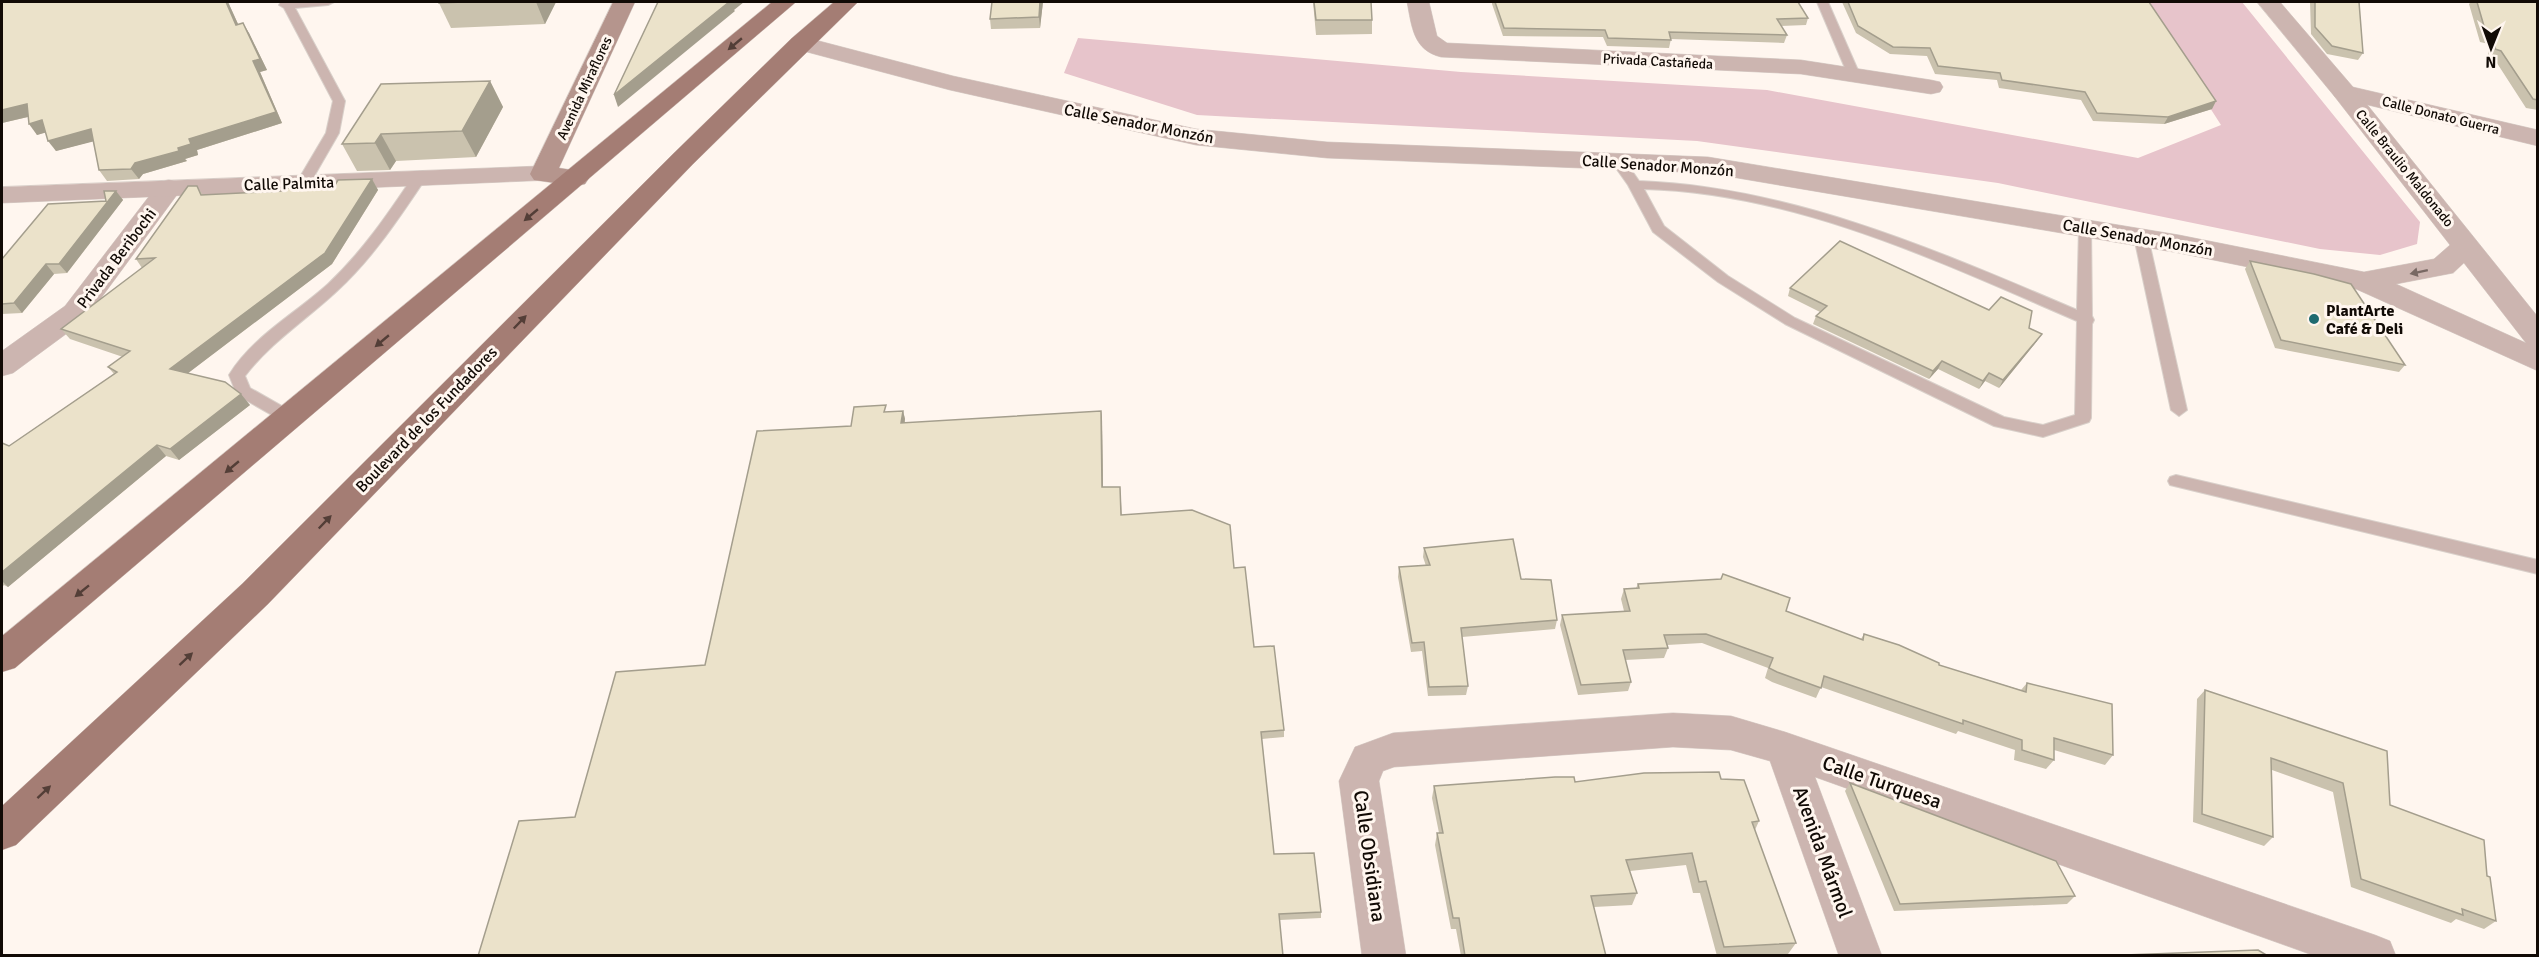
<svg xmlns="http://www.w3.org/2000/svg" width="2539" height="957" font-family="Signika,sans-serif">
  <rect width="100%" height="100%" fill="#fff6ef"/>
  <!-- green -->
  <polygon fill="#e7c4cb" points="2142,2 2242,2 2420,222 2417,244 2380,255 2320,249 1998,183 1697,141 1197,115 1064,73 1078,38 1461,72 1767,90 2138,158 2221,125"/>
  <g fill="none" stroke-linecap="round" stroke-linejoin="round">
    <!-- service casing -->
    <g stroke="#d9d0ca" stroke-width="2">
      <g id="service">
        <polygon points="281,2 334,2 328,5 295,8 345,101 339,133 309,185 304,186 297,182 326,133 333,101 284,8 279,5"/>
        <polygon points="1817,2 1828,2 1860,75 1858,78 1854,79 1848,75"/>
        <path d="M1618,157L1623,158L1639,181C1793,187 1938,251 2077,310L2079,228L2081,225H2091L2092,316L2094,320L2092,324L2091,418L2089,422L2043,437L1994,426L1785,324L1718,282L1653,232L1628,185L1611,161ZM1644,189C1796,193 1940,262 2077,321L2075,415L2043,425L2004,417L1795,318L1728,276L1664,226Z"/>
        <path d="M419,174L426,178C399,218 373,258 337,291C306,320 271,342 245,376L250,388L296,414L298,418L296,422H284L237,395L229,375C253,336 295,314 328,284C362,252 388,214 414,175Z"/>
        <polygon points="2141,233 2148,237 2187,410 2179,416 2171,410 2134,237"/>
        <polygon points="2176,475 2538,560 2538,574 2170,485 2168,481 2170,477"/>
      </g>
    </g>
    <!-- minor casing -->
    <g stroke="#d9d0ca" stroke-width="1">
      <g id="minor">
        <path d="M1407,2H1429L1437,36L1447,43L1801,60L1931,80L1940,82L1943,87L1940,92L1931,94L1801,74L1441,57C1413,50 1412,27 1407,2Z"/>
        <polygon points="2344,85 2538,130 2538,146 2335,97 2332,92 2335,87"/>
        <polygon points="169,180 178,182 182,188 85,320 13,373 2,376 2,351 65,306 160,182"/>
        <polygon points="1673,713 1731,716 1785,732 2375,935 2390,941 2396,956 2315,956 1815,777 1882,956 1839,956 1770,761 1731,750 1673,747 1394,767 1383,771 1379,781 1406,956 1362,956 1339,781 1355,747 1393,733"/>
      </g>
    </g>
    <!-- tertiary casing -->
    <g stroke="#d9d0ca" stroke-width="1">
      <g id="tertiary">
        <path d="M2257,2H2280L2353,87L2538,317V348L2535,347L2538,348V371L2356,289L2179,253L1708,173L1327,158L1196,145L950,90L792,48L788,43L792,38L800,36L953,76L1196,129L1327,142L1708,157L2179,235L2364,272L2434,259L2450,245L2335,97ZM2464,263L2526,343L2396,284L2453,273Z"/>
        <polygon points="543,166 552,168 556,174 552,180 2,203 2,187"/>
      </g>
    </g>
    <!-- secondary casing -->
    <g stroke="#d9d0ca" stroke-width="1">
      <polygon id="secondary" points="613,2 635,2 559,168 585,172 589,178 585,184 576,186 534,180 530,174"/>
    </g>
    <!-- primary casing -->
    <g stroke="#d9d0ca" stroke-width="1">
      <g id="primary">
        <polygon points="772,2 796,2 15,668 2,672 2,636"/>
        <polygon points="834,2 858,2 693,164 268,604 16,845 2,850 2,806 242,584 675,152 792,38"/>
      </g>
    </g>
    <!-- service -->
    <use href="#service" fill="#ccb5b0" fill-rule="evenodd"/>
    <!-- minor -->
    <use href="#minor" fill="#ccb5b0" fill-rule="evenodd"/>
    <!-- tertiary -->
    <use href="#tertiary" fill="#ccb5b0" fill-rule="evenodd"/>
    <!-- secondary -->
    <use href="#secondary" fill="#b5958d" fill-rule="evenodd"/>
    <!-- primary -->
    <use href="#primary" fill="#a47d74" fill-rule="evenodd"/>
  </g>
  <!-- wall -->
  <g fill="#cac2ae">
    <polygon points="2,2 228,2 238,24 249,33 267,70 260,72 282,123 197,150 198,155 185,159 187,161 143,174 139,179 107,181 99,170 93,141 56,151 46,132 37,135 28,117 2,123"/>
    <polygon points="439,2 556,2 545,24 451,28 439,3"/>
    <polygon points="1043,2 1040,28 991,29 990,19"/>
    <polygon points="1313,2 1371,2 1372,20 1372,34 1316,35"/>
    <polygon points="1492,2 1798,2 1808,18 1806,25 1781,26 1787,35 1784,43 1671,39 1669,48 1607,46 1603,37 1503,36 1492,4"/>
    <polygon points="1842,2 2149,2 2216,101 2212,109 2164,124 2093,121 2081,100 1999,88 1997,80 1935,74 1927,56 1890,54 1856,33"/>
    <polygon points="2310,2 2359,2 2363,53 2358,60 2327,54 2311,34"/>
    <polygon points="2471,2 2538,2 2538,110 2526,108 2495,60 2488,58 2489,44 2480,42 2469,4"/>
    <polygon points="490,81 503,107 476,157 396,161 390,170 357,171 342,144"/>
    <polygon points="372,179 378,190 332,264 188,373 250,405 179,460 166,456 8,587 4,585 2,587 2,443 9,446 114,374 108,367 123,357 70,339 61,329 142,268 136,259 197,186 203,195 282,191 335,185"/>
    <polygon points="116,191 123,200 67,273 54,274 22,313 2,314 2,259 106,201"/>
    <polygon points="2250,261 2405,365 2399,372 2275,348 2245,269"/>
    <polygon points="1790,288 2029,328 2037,341 1999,388 1985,381 1979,389 1938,369 1929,379 1813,324 1816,316 1820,312 1788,296"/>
    <polygon points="903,411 905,419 905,423 1101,411 1102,418 1103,487 1120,487 1122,515 1234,568 1254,647 1284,730 1284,737 1262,739 1274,854 1321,912 1321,918 1280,920 575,817 705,665 851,426 888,412"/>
    <polygon points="1424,548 1521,579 1557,620 1555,629 1462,637 1468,686 1466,695 1428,696 1422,651 1411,652 1398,577 1399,567 1426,566 1423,557"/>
    <polygon points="1638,584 1786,611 1861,639 1864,634 1939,665 2021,690 2027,683 2113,755 2105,765 2054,750 2054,760 2046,769 2014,760 2015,750 1958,731 1956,734 1821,687 1816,698 1772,682 1765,678 1768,668 1702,643 1667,645 1668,648 1664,658 1625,660 1631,682 1628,691 1578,695 1560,625 1562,615 1624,611 1621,599 1624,589 1636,588"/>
    <polygon points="2205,690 2390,805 2487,876 2496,921 2484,929 2456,919 2451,923 2351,887 2333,792 2272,770 2273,837 2264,846 2193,822 2197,699"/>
    <polygon points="1721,779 1759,821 1755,830 1796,943 1788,954 1760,956 1717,956 1700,893 1693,893 1686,865 1630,871 1637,893 1632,905 1594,907 1606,956 1461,956 1456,929 1451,929 1435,845 1437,833 1439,833 1432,798 1434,786"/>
    <polygon points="1850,783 2075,896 2067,904 1894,911 1845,791"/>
  </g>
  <!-- shaded-wall -->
  <g fill="#a49e8d">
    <polygon points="226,2 228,2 243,35 236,25"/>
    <polygon points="536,2 556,2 545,24"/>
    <polygon points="729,2 744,2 734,10 735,11 618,107 614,95"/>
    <polygon points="1040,2 1043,2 1040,28 1039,17"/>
    <polygon points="243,23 249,33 267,70 260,72 282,123 197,150 198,155 185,159 187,161 143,174 139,179 131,169 135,163 178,148 189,139 253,61"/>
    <polygon points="490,81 503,107 476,157 462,131"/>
    <polygon points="2216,101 2212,109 2164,124 2168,117"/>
    <polygon points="27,104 36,115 2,123 2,110"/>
    <polygon points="42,120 51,131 37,135 29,124"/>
    <polygon points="91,129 99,140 56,151 48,141"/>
    <polygon points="381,134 396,161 390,170 375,143"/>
    <polygon points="372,179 378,190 332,264 179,380 170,369"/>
    <polygon points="116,191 123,200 67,273 59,264"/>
    <polygon points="46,264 54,274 22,313 14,303"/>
    <polygon points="2042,334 2037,341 1999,388 2003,380"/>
    <polygon points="1942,361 1938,369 1929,379 1933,371"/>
    <polygon points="1989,373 1985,381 1979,389 1983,381"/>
    <polygon points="241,394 250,405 179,460 170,449"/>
    <polygon points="903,411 905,419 903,431 901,423"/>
    <polygon points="1101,411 1102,418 1103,495 1102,487"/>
    <polygon points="157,445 166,456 8,587 2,581 2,572"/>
  </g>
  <!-- building -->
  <g fill="#ebe2ca" stroke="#a49e8d" stroke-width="1.5">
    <polygon points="2,2 226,2 236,25 243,23 260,59 253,61 276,112 189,139 191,144 178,148 179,151 135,163 131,169 99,170 91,129 48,141 42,120 29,124 27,104 2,110"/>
    <polygon points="439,2 464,2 439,3"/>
    <polygon points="658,2 729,2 614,95"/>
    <polygon points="992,2 1040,2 1039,17 990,19"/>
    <polygon points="1314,2 1371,2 1372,20 1316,20"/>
    <polygon points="1495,2 1798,2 1808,18 1777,19 1787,35 1669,32 1671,40 1608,38 1605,30 1504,28"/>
    <polygon points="1848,2 2149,2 2216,101 2168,117 2097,113 2085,92 2002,80 2000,73 1938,66 1930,48 1893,47 1858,26"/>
    <polygon points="2315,2 2359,2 2363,53 2332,46 2315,27"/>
    <polygon points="2477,2 2538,2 2538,100 2533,99 2501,51 2495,49 2495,35 2486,33"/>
    <polygon points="490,81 462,131 381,134 375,143 342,144 381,84"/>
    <polygon points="372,179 325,253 170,369 225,382 241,394 170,449 157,445 2,572 2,443 9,446 117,372 108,367 130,351 61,329 155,258 136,259 188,186 197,186 201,195 282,191 286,188 335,185 338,180"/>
    <polygon points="104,191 116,191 59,264 46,264 14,303 2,304 2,259 48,204 106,201"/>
    <polygon points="1840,241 1989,310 2001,297 2032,311 2029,328 2042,334 2003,380 1989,373 1983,381 1942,361 1933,371 1816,316 1827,306 1790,288"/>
    <polygon points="2250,261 2314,274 2351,284 2405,365 2281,340"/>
    <polygon points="886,405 884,412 903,411 901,423 1101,411 1102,487 1120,487 1121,515 1192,510 1230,525 1234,568 1245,567 1254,647 1274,646 1284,730 1261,732 1274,854 1314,853 1321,912 1279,914 1283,956 478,956 519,821 575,817 616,672 705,665 757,431 851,426 854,407"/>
    <polygon points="1513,539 1521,579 1551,580 1557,620 1461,628 1468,686 1429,687 1424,642 1412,643 1399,567 1430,565 1424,548"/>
    <polygon points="1723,574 1790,598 1786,611 1863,640 1864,634 1899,645 1939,663 1939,665 2026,692 2027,683 2112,704 2113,755 2054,738 2054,760 2022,750 2022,740 1963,720 1963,724 1824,676 1821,688 1777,672 1769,668 1773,658 1706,634 1664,635 1668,648 1623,650 1631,682 1581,685 1562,615 1630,611 1624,589 1639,588 1638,584 1721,579"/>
    <polygon points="2205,690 2387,751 2390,805 2484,840 2487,876 2490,877 2496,921 2462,909 2463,915 2361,879 2343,783 2271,758 2273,837 2202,814"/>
    <polygon points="1719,772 1721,779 1744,780 1759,821 1752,822 1796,943 1724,947 1706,881 1699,882 1692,853 1626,860 1637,893 1591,896 1606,956 1465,956 1459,918 1453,918 1437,833 1443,833 1434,786 1555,777 1574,777 1575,782 1644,773"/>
    <polygon points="1850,783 2056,861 2075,896 1900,904"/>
    <polygon points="2258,950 2268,956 2127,956 2126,955"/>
  </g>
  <!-- one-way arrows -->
  <defs><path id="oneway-solid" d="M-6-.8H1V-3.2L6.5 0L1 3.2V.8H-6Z" transform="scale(1.5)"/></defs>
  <g fill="#533e37">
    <use href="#oneway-solid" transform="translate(735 44) rotate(140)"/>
    <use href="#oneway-solid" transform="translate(531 215) rotate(140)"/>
    <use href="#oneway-solid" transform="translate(520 322) rotate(-46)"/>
    <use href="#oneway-solid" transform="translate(382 341) rotate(140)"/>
    <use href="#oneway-solid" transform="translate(232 467) rotate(140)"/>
    <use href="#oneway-solid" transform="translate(325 522) rotate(-46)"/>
    <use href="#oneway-solid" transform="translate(82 591) rotate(141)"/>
    <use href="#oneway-solid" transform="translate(186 659) rotate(-43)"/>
    <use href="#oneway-solid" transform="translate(44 792) rotate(-43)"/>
  </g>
  <use fill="#786863" href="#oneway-solid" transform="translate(2419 272) rotate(168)"/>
  <!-- markers -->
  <circle fill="#1f6b70" stroke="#fff6ef" stroke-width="2" cx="2314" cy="319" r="6"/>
  <g text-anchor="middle" stroke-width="6" stroke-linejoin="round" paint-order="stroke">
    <!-- far-street labels -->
    <g font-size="14" fill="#110a05" stroke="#fff6ef">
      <text transform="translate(1658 61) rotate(3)" y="5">Privada Castañeda</text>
      <text transform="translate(584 88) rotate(-65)" y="5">Avenida Miraflores</text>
      <text transform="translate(2441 115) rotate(14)" y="5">Calle Donato Guerra</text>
      <text transform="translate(2405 168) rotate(51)" y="5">Calle Braulio Maldonado</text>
    </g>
    <!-- street labels -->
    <g font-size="16" fill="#110a05" stroke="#fff6ef">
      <text transform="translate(1139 123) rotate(11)" y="6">Calle Senador Monzón</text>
      <text transform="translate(1658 165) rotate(4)" y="6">Calle Senador Monzón</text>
      <text transform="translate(289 183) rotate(-2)" y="6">Calle Palmita</text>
      <text transform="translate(2138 237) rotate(10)" y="6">Calle Senador Monzón</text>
      <text transform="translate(116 258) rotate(-53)" y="6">Privada Beribochi</text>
      <text transform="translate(426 419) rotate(-46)" y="6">Boulevard de los Fundadores</text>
    </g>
    <!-- poi labels -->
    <g font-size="16" font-weight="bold" fill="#110a05" stroke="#fff6ef" text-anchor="start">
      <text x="2326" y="316">PlantArte<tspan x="2326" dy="18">Café &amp; Deli</tspan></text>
    </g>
    <!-- near-street labels -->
    <g font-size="20" fill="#110a05" stroke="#fff6ef">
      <text transform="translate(1882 782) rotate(19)" y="7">Calle Turquesa</text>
      <text transform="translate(1823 852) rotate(70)" y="7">Avenida Mármol</text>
      <text transform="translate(1370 856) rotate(82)" y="7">Calle Obsidiana</text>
    </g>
  </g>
  <!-- border -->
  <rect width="2539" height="957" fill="none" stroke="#110a05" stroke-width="6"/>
  <!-- north arrow -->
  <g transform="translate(2491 48) rotate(181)" stroke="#fff6ef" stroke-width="4.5" paint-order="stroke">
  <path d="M0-4.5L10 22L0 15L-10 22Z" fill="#110a05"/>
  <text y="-9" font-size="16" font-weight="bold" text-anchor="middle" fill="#110a05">N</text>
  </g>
</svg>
